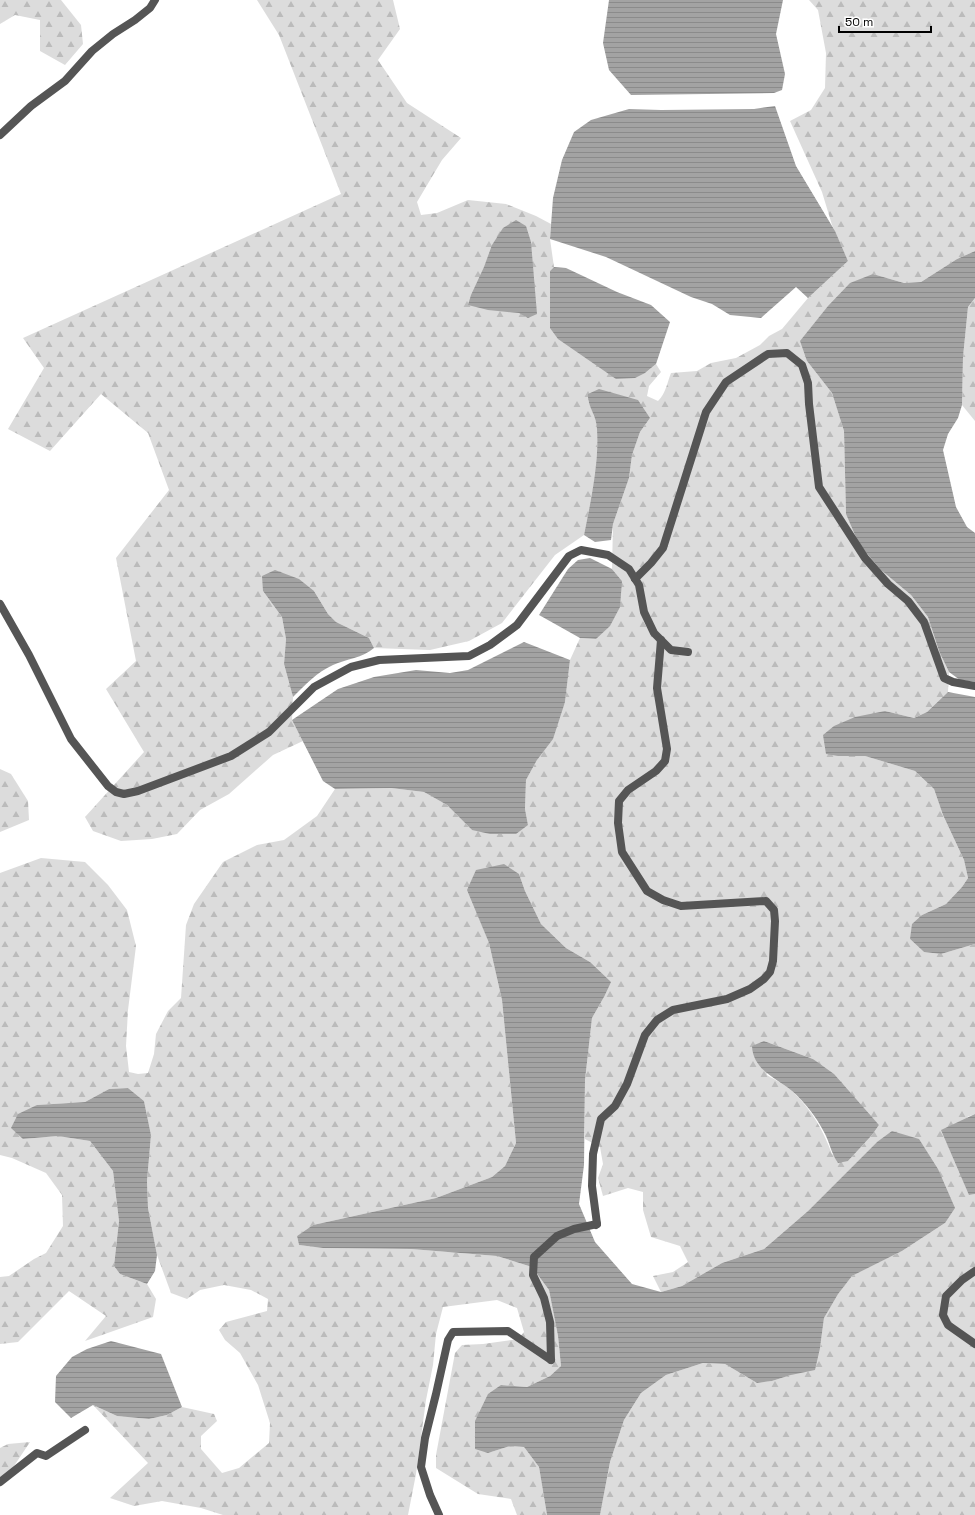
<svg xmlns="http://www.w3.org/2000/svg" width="975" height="1515" font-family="'Space Grotesk',sans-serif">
  <defs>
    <pattern id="forest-firs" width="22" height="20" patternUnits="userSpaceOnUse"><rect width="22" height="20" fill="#dcdcdc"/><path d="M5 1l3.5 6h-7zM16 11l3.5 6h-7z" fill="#bbb"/></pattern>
    <pattern id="water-rules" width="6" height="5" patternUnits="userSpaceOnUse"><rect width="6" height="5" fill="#a3a3a3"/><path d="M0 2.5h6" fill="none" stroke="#8b8b8b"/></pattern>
  </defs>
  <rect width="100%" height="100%" fill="#fff"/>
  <!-- forest -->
  <g fill="url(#forest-firs)" fill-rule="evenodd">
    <polygon points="0,0 61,0 81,25 83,44 65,65 40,51 40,20 15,15 0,24"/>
    <path d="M257,0H393L400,29L378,60L407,103L461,138L442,160L417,202L421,215L437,213L468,200L506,204L536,216L551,224L550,239L554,267L550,271L645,373L656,364L661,372L649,386L647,396L658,401C666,393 667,383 671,373L697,371L711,363L736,358L760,345L769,336L782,329L808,298L848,261L832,225L822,192L790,121L811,110L825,88L826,53L818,10L809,0H975V251L957,259L921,282L904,283L873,274L807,361L832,393L844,431L846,514L881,570L911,595L928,617L939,651L949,672L948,692L927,712L914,718L885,711L838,756H865L915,771L934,789L943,815L964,860L968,878L962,887L946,904L922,915L910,939L924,952L941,954L975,944V1114L967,1117L969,1195L975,1194V1515H600L610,1462L624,1420L641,1393L666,1375L703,1363L725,1364L757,1383L772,1381L791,1375L820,1348L824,1318L837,1294L852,1276L902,1251L945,1223L877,1142L808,1211L764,1249L722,1263L682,1286L661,1292L653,1276L673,1272L688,1262L680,1246L651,1237L643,1210V1192L628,1188L603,1196L598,1178L603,1164L600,1147L585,1139V1080L592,1018L604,997L590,962L566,948L541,924L525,891L519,874L468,890L489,943L502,1000L516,1143L505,1166L492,1177L436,1198L313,1225L297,1236L299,1245L323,1248L411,1249L497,1256L532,1267L549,1290L558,1336L561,1366L550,1376L527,1387L501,1385L488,1453L510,1446L524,1447L539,1467L547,1515H517L511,1499L478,1494L436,1468V1455L455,1353L462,1345L483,1344L518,1339L524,1332L517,1308L497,1300L443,1307L436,1334L433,1365L426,1400L416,1474L408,1515H223L201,1508L162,1501L134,1506L110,1498L148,1463L93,1405L117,1416L149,1419L167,1415L182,1407L214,1414L217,1421L201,1436V1449L222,1473L239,1468L269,1443L270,1423L258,1385L240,1353L225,1340L219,1330L226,1322L267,1311L268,1299L251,1290L224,1285L200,1290L187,1299L171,1293L157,1255L148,1208L147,1181L151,1135L144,1101L128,1088L109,1089L85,1102L37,1105L23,1139L58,1136L90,1141L113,1171L119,1221L114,1266L120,1274L147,1284L156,1299L153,1317L85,1341L106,1316L69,1291L18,1342L0,1344V1277L9,1276L34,1259L46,1253L63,1226L62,1195L46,1173L12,1158L0,1155V873L41,858L85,862L108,885L127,910L136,946L128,1010L126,1046L129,1072L138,1074L148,1073L154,1054L156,1034L168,1011L181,998L186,925L194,904L223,862L257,845L284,840L317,816L335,789L391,788L424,792L447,805L472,830L528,825L525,809L526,780L537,760L565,702L570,660L580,638L596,639L622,581L612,569L613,524L629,478L632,455L640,432L650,418L588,400L598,427L596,474L584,535L555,555L502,623L469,641L430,650L374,648L369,638L336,622L328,614L314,591H263L282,617L286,639L284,664L293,697L292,720L303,741L273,755L229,794L200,810L177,834L152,839L121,841L93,831L85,817L144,752L106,689L136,661L116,558L169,490L148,433L101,394L50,451L8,429L44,368L23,338L341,194L279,35ZM764,1041L813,1059L879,1125L872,1135L848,1161L832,1154C823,1130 812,1110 793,1092C786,1085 775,1080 767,1075Z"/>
    <polygon points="975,298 975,421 962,405 963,357 968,307"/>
    <polygon points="0,769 11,774 28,801 29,820 0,832"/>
    <polygon points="30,1442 0,1487 0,1448 8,1444"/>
  </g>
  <!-- water -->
  <g fill="url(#water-rules)">
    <polygon points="609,0 783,0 776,34 785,74 782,90 774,93 631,95 609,70 603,43"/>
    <polygon points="775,106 796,166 835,231 848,261 808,298 796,287 761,318 730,315 712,304 691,297 606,257 550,239 553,198 562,160 574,132 591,120 629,109 661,110 754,109"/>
    <polygon points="516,220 526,226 531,242 537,314 528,318 519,313 488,310 468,305 471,295 484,267 492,245 503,228"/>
    <polygon points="975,251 975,298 968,307 963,357 962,405 958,418 948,434 943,450 956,507 967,527 975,533 975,682 960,680 949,672 939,651 928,617 911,595 881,570 859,544 846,514 844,431 832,393 807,361 800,341 828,306 850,283 873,274 904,283 921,282 957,259"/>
    <polygon points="554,267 566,268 617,292 651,305 670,322 656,364 645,373 635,378 616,379 558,339 550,328 550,271"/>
    <path d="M599,389L638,400L650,418L640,432L632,455L629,478L613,524L611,540L595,542L584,535C591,499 599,465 597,429C597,416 587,406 588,394Z"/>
    <polygon points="590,558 612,569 622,581 620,607 610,626 596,639 580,638 539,615 568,569 578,560"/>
    <path d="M275,570L299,579L314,591L328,614L336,622L369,638L374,648C363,658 346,659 333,665C317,672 305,685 293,697L284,664L286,639L282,617L263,591L262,576Z"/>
    <polygon points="524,642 570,660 565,702 553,739 537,760 526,780 525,809 528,825 516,834 490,834 472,830 447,805 424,792 391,788 335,789 323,781 292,720 338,689 374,677 416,670 450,673 468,670"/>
    <polygon points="948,692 975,697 975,944 941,954 924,952 910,939 912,924 922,915 946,904 962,887 968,878 964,860 943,815 934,789 915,771 865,756 838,756 826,754 823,735 834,726 855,717 885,711 914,718 927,712"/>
    <polygon points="504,864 519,874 525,891 541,924 566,948 590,962 611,982 604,997 592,1018 585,1080 584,1165 579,1204 595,1242 632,1284 661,1292 682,1286 722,1263 764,1249 808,1211 877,1142 892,1131 919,1139 938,1169 955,1208 945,1223 902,1251 852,1276 838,1294 824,1318 820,1348 815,1370 791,1375 772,1381 757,1383 725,1364 703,1363 666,1375 641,1393 624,1420 610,1462 600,1515 547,1515 539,1467 524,1447 510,1446 488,1453 475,1449 475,1421 488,1394 501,1385 527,1387 550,1376 561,1366 558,1336 549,1290 532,1267 497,1256 411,1249 323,1248 299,1245 297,1236 313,1225 436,1198 492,1177 505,1166 516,1143 502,1000 489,943 467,890 476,870"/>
    <path d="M764,1041L813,1059L834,1074L879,1125L872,1135L848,1161L838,1163C831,1153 830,1143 824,1132C817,1118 804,1101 792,1091C776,1078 753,1070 752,1046Z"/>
    <polygon points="128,1088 144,1101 151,1135 147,1181 148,1208 157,1255 155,1271 147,1284 120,1274 114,1266 119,1221 113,1171 90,1141 58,1136 23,1139 11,1128 18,1114 37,1105 85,1102 109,1089"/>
    <polygon points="975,1114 975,1194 969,1195 941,1130"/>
    <polygon points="111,1341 161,1354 182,1407 167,1415 149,1419 117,1416 93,1405 71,1418 55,1402 56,1376 72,1357 87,1349"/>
  </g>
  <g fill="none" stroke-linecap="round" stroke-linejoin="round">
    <!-- minor -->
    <g stroke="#555" stroke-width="8">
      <polyline points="0,135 31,106 65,81 92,51 113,34 135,20 150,8 155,0"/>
      <polyline points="635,579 651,563 663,548 706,412 726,382 768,354 787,353 802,365 808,383 809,404 819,487 865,558 888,584 908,601 924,622 944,678 953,682 975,686"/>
      <polyline points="0,604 29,655 71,739 108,786 116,792 124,794 138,791 231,756 269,732 314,687 351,667 379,660 469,656 490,645 517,625 569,556 581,550 608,555 629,569 639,585 644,612 654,633 671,650 688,652"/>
      <polyline points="596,1225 597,1224 592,1186 593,1154 601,1119 615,1106 627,1084 645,1035 657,1020 673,1010 727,999 750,989 764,979 770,972 773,961 775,921 774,910 766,901 681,906 663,900 647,891 622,852 618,823 619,801 628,790 656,771 665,761 667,749 657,688 661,640"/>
      <polyline points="975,1271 962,1280 946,1296 943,1315 948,1325 975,1344"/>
      <polyline points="551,1360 550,1322 544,1298 533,1275 534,1257 557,1236 574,1229 597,1224"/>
      <polyline points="0,1482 37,1453 46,1456 85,1430"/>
      <polyline points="439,1515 430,1495 421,1467 425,1438 436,1394 448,1340 453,1332 508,1331 551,1360"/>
    </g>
  </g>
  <!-- scale -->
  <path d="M839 26v6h92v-6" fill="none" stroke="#000000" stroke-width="2"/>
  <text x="845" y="26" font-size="12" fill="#000000" stroke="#ffffff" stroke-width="3" paint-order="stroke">50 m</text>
</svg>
